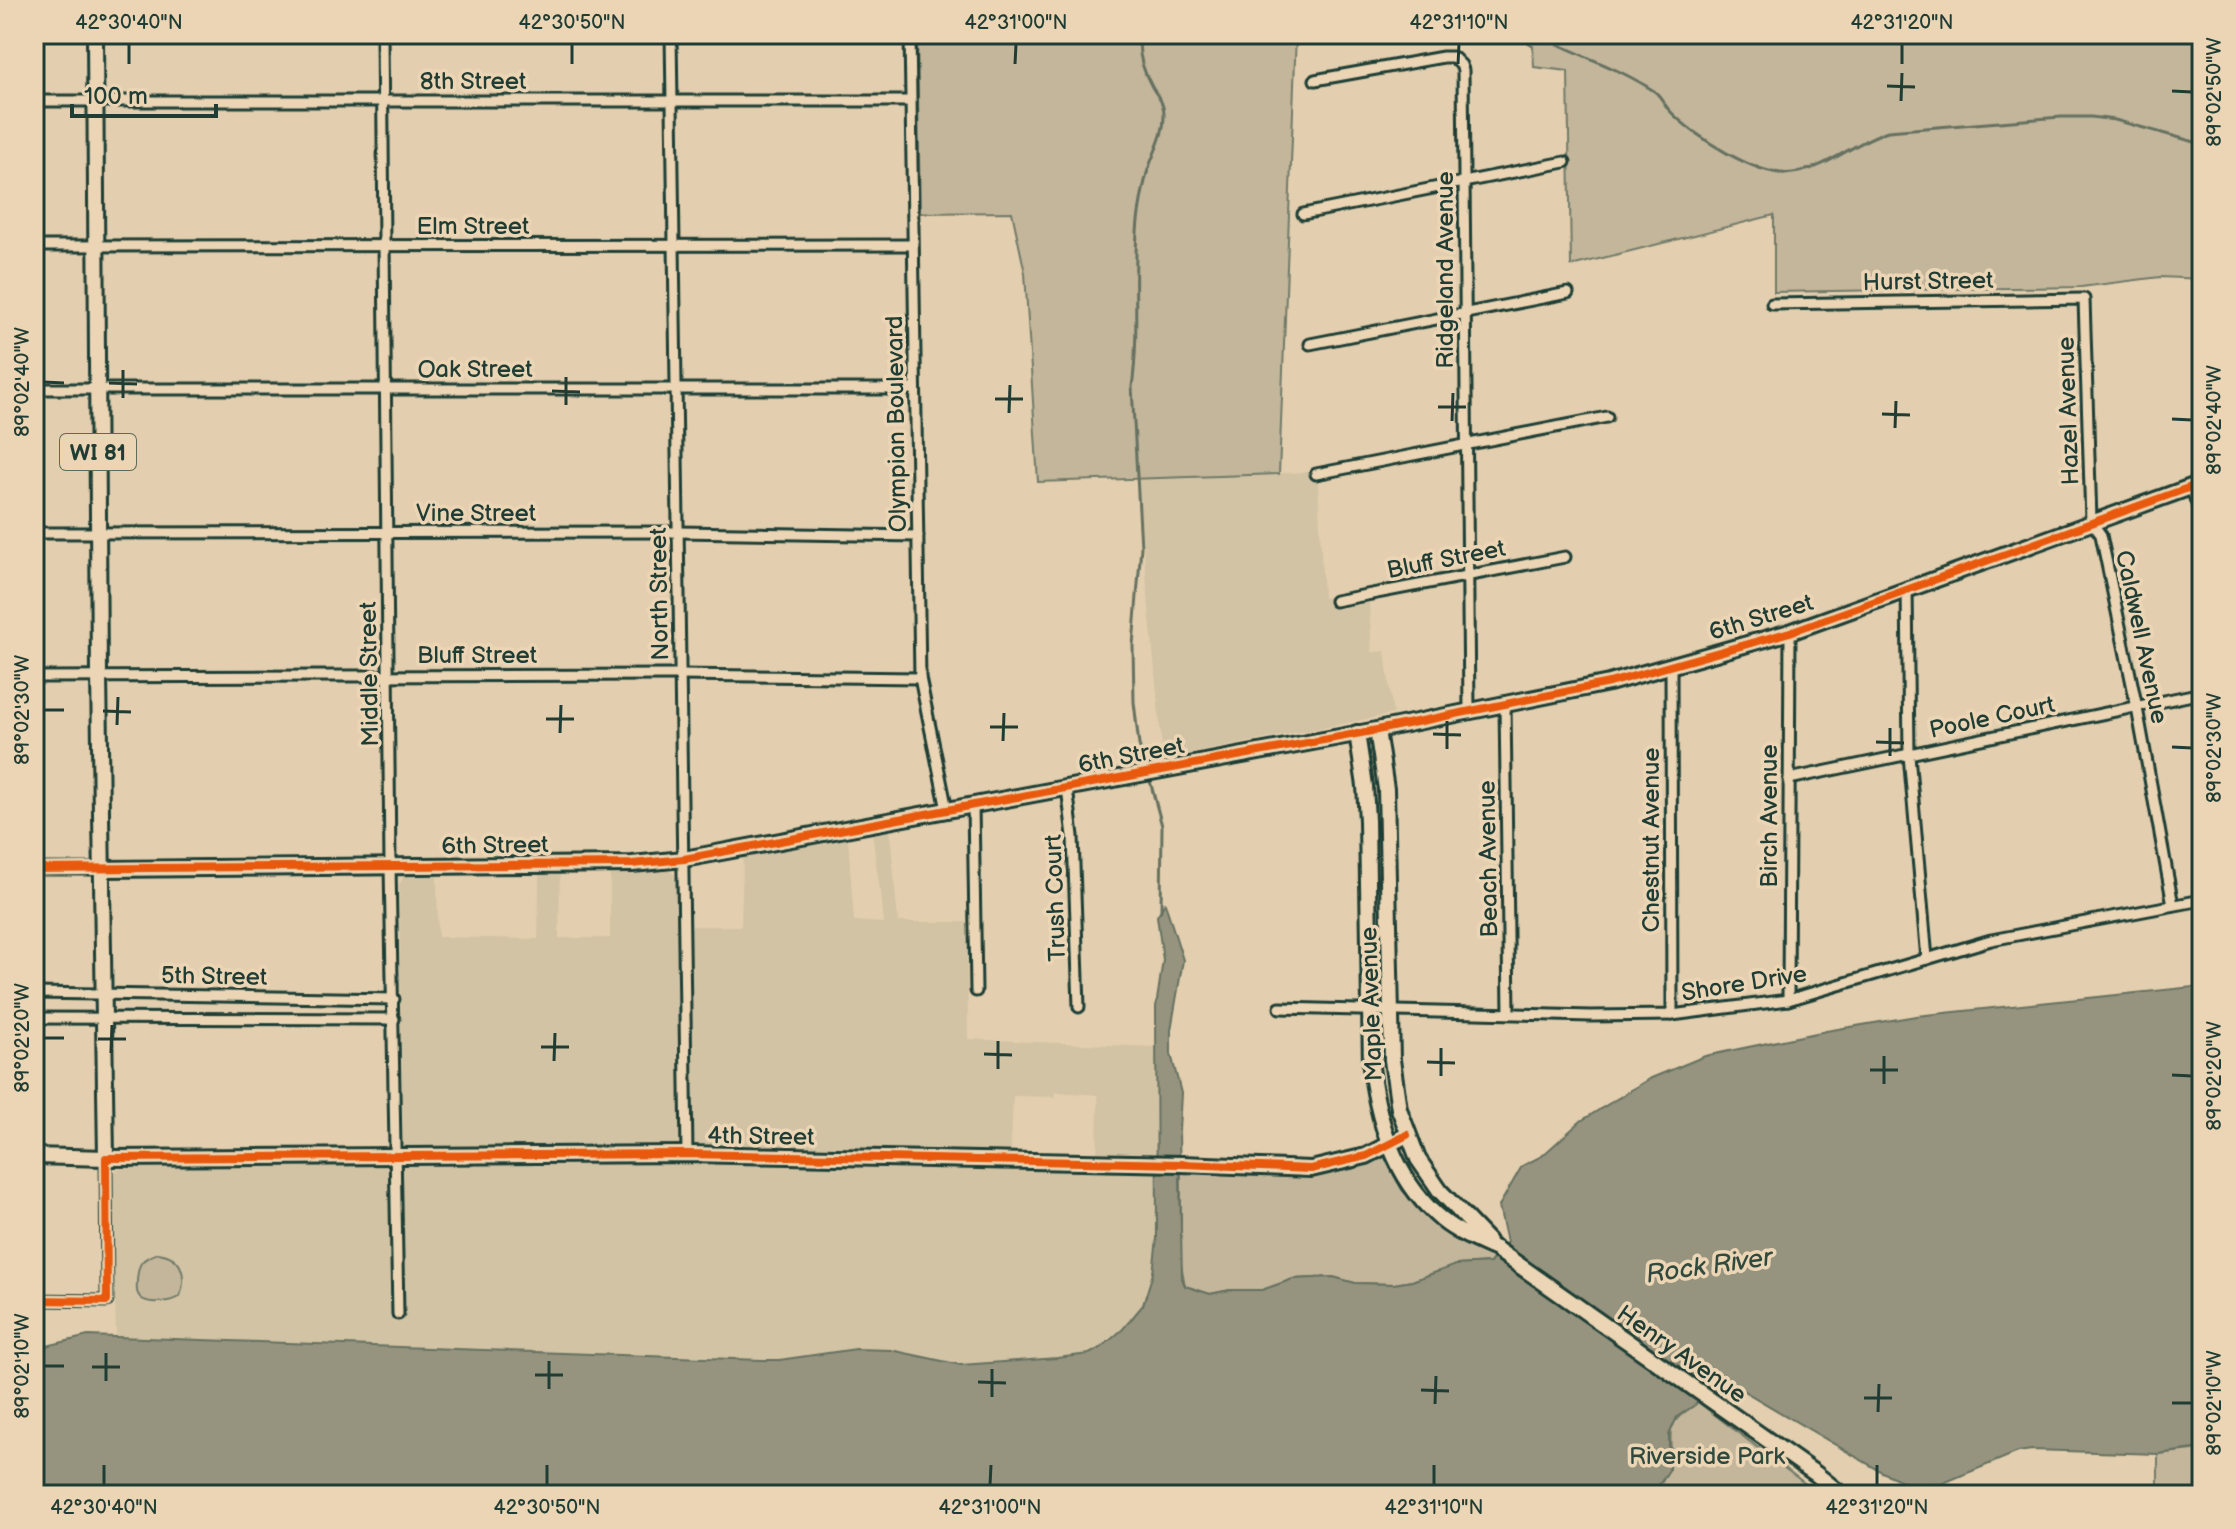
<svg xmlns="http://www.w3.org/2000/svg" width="2236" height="1529" font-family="'Balsamiq Sans',sans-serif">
  <rect width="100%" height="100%" fill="#e3cfaf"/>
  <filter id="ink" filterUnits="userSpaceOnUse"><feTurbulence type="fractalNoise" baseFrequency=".0125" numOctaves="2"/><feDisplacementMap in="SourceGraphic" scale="16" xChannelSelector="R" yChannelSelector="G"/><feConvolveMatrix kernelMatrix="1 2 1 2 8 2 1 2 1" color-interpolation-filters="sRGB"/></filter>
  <g filter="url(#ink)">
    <!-- built -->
    <g fill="#d2c3a4">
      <polygon points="1312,472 1312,481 1318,481 1323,598 1334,597 1335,606 1339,609 1369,602 1372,652 1385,651 1393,714 1163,759 1137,478"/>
      <polygon points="890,830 898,922 967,922 968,1039 1157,1047 1158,1155 1097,1156 1098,1095 1055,1092 1054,1097 1013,1096 1010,1167 1158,1170 1157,1238 1153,1273 1143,1305 1123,1329 1101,1348 1076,1357 961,1365 891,1350 762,1360 116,1338 112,1180 113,1173 119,1169 159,1166 403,1165 399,885 404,876 437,874 438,937 538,939 539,873 560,873 559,938 610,938 610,871 669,871 673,873 677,883 679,926 741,926 743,857 848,838 854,921 884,923 872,832"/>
    </g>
    <!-- green -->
    <g fill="#c3b69b" stroke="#717a68" stroke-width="2">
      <polygon points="917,34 1296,34 1279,474 1038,482 1025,273 1012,212 920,213"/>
      <polygon points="1515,34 2202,34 2202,279 2160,277 2081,287 1774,292 1774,215 1571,266 1568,71 1534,67 1533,46"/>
      <polygon points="1384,1156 1402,1190 1431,1219 1495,1257 1490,1263 1456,1265 1412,1281 1394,1284 1355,1283 1333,1277 1293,1279 1262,1290 1230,1290 1210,1294 1185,1286 1181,1264 1181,1172 1300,1174 1352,1169"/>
      <path d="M158,1253C183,1256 187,1276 180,1296C172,1302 143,1307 138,1294C136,1291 137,1284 137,1281C138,1263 141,1259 158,1253Z"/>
      <path d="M1698,1402L1820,1495H1653C1658,1487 1667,1477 1669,1467C1675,1428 1659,1429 1698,1402Z"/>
      <polygon points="2202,1449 2202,1495 2158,1495 2158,1454"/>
    </g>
    <!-- water -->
    <polygon fill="#96947f" stroke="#667161" stroke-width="2" points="1165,903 1183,960 1171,1030 1171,1054 1181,1093 1179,1131 1182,1279 1185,1286 1210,1294 1230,1290 1262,1290 1293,1279 1333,1277 1355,1283 1394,1284 1412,1281 1456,1265 1490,1263 1507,1242 1499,1206 1522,1166 1542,1156 1581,1121 1649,1079 1705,1056 1826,1031 1916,1016 2202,986 2202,1448 2158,1454 2032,1450 2018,1452 1941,1484 1909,1484 1882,1472 1742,1390 1732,1387 1711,1389 1695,1405 1677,1417 1669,1435 1669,1470 1652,1495 34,1495 34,1349 88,1336 762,1360 779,1360 856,1349 891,1350 961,1365 1057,1358 1089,1354 1101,1348 1123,1329 1143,1305 1153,1273 1157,1238 1156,1007 1163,960 1157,916"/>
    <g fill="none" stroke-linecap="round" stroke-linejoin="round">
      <!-- stream -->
      <g stroke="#667161" stroke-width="3">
        <path d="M1140,34C1137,52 1143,71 1152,87C1157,96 1164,102 1164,114C1165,135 1153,153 1147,173C1143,188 1140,205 1138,221C1132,276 1140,332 1132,387L1141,547L1133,645L1134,702L1139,745L1147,770"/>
        <path d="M1537,34C1575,54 1618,67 1654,91C1661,96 1664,104 1669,110C1693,136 1758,178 1793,173C1829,168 1854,142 1888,131L2061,117H2091L2115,120L2202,144"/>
        <polyline points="1149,777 1162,826 1161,911"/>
      </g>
      <!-- street casing -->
      <g stroke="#1f3d34" stroke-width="15">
        <g id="street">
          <polyline points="382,34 390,866 398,1314"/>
          <polyline points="671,34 687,1154"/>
          <polyline points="910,34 920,678 947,810"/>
          <polyline points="1315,80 1443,57 1453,57 1461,65 1463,70 1469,710"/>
          <polyline points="34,101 911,101"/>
          <polyline points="1303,214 1565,162"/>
          <polyline points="34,246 912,245"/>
          <polyline points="1772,304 2084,299 2091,521 2101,535 2137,708 2173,905"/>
          <polyline points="1310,344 1568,293"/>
          <polyline points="34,389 915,389"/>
          <polyline points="1316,474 1607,417"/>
          <polyline points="2191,487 2202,518"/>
          <polyline points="34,533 678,532 918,536"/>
          <polyline points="1907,587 1909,755 1927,959"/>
          <polyline points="1335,601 1565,557"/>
          <polyline points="1671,665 1672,1015"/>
          <polyline points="34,677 680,675 920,678"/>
          <polyline points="1505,704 1509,1013"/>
          <polyline points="1789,779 2202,693"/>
          <polyline points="1067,788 1073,836 1079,1007"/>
          <polyline points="973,804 976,991"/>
          <polyline points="34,869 103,869"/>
          <polyline points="34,993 394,999"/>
          <polyline points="1788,1000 1790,632"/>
          <polyline points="1280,1008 1591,1016 1672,1015 1788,1000 1991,940 2202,900"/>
          <polyline points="34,1018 394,1019"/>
          <polyline points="34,1300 107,1301 106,1158"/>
        </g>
      </g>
      <!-- secondary casing -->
      <g stroke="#1f3d34" stroke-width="20">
        <g id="secondary">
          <polyline points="1377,730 1386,789 1392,1060 1399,1109 1418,1159 1440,1191 1488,1241"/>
          <path d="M1357,733L1365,786L1367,821L1371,1067C1378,1123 1397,1183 1442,1220C1458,1233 1478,1241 1496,1249L1816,1474L1842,1495"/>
          <polyline points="103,869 632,864 684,859 1377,730 1609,683 1790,632 2202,483"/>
          <polyline points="106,1158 687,1154 1181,1164 1311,1169 1366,1156 1407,1135"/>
        </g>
      </g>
      <!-- primary casing -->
      <g stroke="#1f3d34" stroke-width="20">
        <polyline id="primary" points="34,1156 106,1158 99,676 95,34"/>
      </g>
      <!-- street -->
      <use href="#street" stroke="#ebd5b4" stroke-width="9"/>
      <!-- secondary -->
      <use href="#secondary" stroke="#ebd5b4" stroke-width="14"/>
      <!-- primary -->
      <use href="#primary" stroke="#ebd5b4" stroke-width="14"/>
      <!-- cycleway casing -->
      <g stroke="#ebd5b4" stroke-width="13">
        <g id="cycleway">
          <polyline points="34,869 632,864 684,859 1377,730 1609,683 1790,632 2202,483"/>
          <polyline points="34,1300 107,1301 106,1158 687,1154 1181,1164 1311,1169 1366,1156 1407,1135"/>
        </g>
      </g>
      <!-- cycleway -->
      <use href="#cycleway" stroke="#e8590c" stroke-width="8"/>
    </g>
  </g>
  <!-- ticks -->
  <path fill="none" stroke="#1f3d34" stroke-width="3" d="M129,64V44M572,64V44M1015,64L1016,44M1458,64L1459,44M1902,64V44M1887,86L1915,87M2172,91L2192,92M1901,101L1902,73M44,382L64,383M109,383L137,384M552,391L580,392M123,398V370M995,399H1023M566,405V377M1438,407H1466M1009,413L1010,385M1882,414L1910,415M2172,419L2192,420M1452,421L1453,393M1895,428L1896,401M44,710H64M103,711L131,712M546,719H574M117,725L118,697M990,727H1018M560,733L561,705M1433,734L1461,735M1003,741L1004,713M1876,742L1904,743M2172,747L2192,748M1447,749V721M1890,756V728M44,1038H64M98,1039H126M541,1047H569M111,1053L112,1025M984,1054L1012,1055M554,1061L555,1033M1427,1062L1455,1063M998,1069V1041M1870,1070H1898M2172,1075L2192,1076M1441,1076V1048M1884,1084V1056M44,1366H64M92,1367H120M535,1375H563M106,1381V1353M978,1382L1006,1383M549,1389V1361M1421,1390L1449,1391M992,1397V1369M1864,1398H1892M2172,1403H2192M1435,1404L1436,1376M1878,1412L1879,1384M104,1485V1465M547,1485V1465M990,1485L991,1465M1434,1485V1465M1877,1485V1465"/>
  <g text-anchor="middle" stroke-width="7" stroke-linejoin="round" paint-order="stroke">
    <!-- shield labels -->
    <rect fill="#ebd5b4" stroke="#5c6b5a" stroke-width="2" x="60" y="434" width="76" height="36" rx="6"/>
    <g font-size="22" font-weight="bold" fill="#1f3d34">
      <text x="98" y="460">WI 81</text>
    </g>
    <!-- street labels -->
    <g font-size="24" fill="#1f3d34" stroke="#ebd5b4">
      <text x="473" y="89">8th Street</text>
      <text x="473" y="234">Elm Street</text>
      <text transform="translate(1445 270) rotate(-90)" y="8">Ridgeland Avenue</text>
      <text transform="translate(1928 281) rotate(-1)" y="8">Hurst Street</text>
      <text x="475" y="377">Oak Street</text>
      <text transform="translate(2068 411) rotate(-92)" y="8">Hazel Avenue</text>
      <text transform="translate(896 424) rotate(-91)" y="8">Olympian Boulevard</text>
      <text x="476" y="521">Vine Street</text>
      <text transform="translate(1446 559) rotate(-11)" y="8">Bluff Street</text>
      <text transform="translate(659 594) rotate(-91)" y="8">North Street</text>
      <text transform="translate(1761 617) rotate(-17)" y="8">6th Street</text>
      <text transform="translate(2142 637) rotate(78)" y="8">Caldwell Avenue</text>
      <text x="477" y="663">Bluff Street</text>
      <text transform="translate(369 674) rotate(-91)" y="8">Middle Street</text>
      <text transform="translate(1992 717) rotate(-12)" y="8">Poole Court</text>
      <text transform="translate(1131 755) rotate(-11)" y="8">6th Street</text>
      <text transform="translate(1769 816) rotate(-90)" y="8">Birch Avenue</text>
      <text transform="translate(1651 840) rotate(-90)" y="8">Chestnut Avenue</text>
      <text transform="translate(495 845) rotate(-1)" y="8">6th Street</text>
      <text transform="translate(1488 859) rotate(-91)" y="8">Beach Avenue</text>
      <text transform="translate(1055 898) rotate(-92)" y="8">Trush Court</text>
      <text transform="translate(214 976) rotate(1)" y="8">5th Street</text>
      <text transform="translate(1744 983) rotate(-9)" y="8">Shore Drive</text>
      <text transform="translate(1371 1004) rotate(-92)" y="8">Maple Avenue</text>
      <text transform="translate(761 1136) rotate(1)" y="8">4th Street</text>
      <text transform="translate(1682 1354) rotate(35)" y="8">Henry Avenue</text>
    </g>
    <!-- park labels -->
    <g font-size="24" fill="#2f493e" stroke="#ebd5b4">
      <text x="1707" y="1464">Riverside Park</text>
    </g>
    <!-- water labels -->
    <g font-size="26" font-style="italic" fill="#314a3f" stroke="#ebd5b4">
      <text transform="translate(1709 1265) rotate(-8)" y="9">Rock River</text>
    </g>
  </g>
  <!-- margin -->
  <rect width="2236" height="1529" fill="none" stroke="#ebd5b4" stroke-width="88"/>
  <!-- scale -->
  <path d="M72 104v12h144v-12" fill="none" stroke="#1f3d34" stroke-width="4"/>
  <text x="84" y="104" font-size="24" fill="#1f3d34" stroke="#ebd5b4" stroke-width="6" paint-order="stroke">100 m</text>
  <rect x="44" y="44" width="2148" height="1441" fill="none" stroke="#1f3d34" stroke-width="3"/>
  <g font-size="20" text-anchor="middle" fill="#1f3d34">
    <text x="129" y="29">42°30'40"N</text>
    <text x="572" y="29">42°30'50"N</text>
    <text x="1016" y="29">42°31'00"N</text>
    <text x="1459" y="29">42°31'10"N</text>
    <text x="1902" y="29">42°31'20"N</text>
    <text transform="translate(2214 92) rotate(-90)" y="7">89°02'50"W</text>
    <text transform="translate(22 382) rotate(-90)" y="7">89°02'40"W</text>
    <text transform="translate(2214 420) rotate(-90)" y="7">89°02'40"W</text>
    <text transform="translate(22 710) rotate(-90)" y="7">89°02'30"W</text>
    <text transform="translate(2214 748) rotate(-90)" y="7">89°02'30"W</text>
    <text transform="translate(22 1038) rotate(-90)" y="7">89°02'20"W</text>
    <text transform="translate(2214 1076) rotate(-90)" y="7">89°02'20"W</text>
    <text transform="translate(22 1366) rotate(-90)" y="7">89°02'10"W</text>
    <text transform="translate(2214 1403) rotate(-90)" y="7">89°02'10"W</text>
    <text x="104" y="1514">42°30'40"N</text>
    <text x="547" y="1514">42°30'50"N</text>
    <text x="990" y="1514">42°31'00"N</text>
    <text x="1434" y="1514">42°31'10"N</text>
    <text x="1877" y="1514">42°31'20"N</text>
  </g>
</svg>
